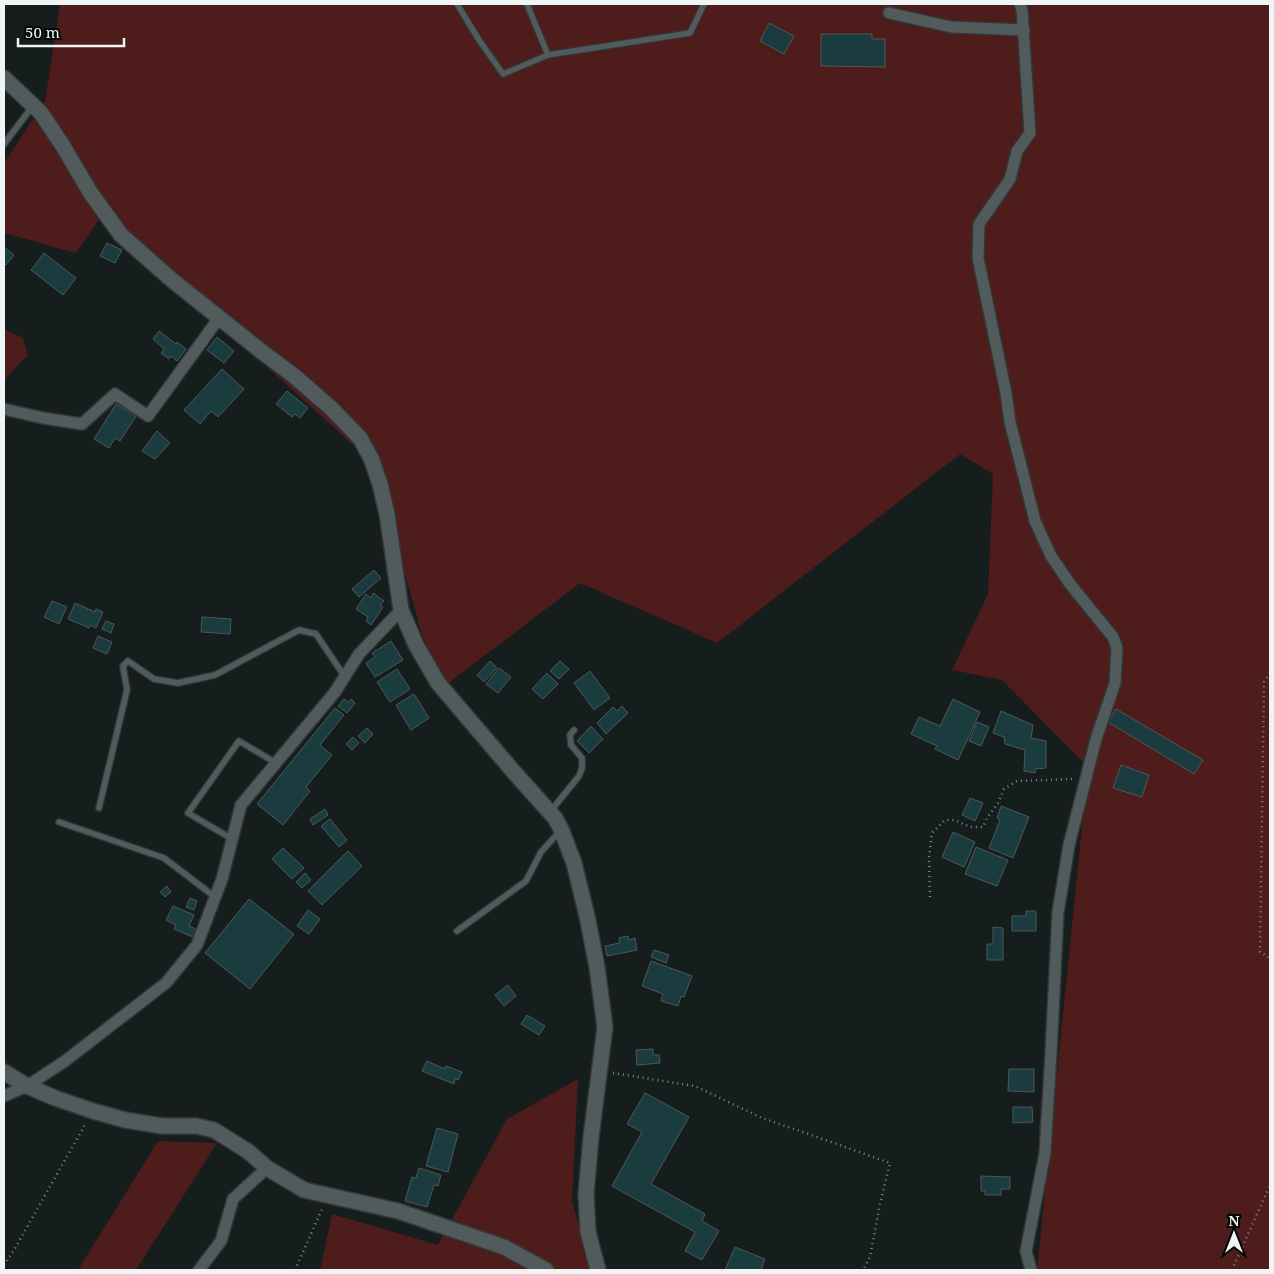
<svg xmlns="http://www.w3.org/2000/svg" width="1274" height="1274" font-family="'Noto Serif',serif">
  <rect width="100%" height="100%" fill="#151d1d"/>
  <!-- green -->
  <g fill="#4e1c1b">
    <polygon points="60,4 1270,4 1270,1270 1037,1270 1088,767 1002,680 952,670 988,594 993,474 960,454 717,643 580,583 442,688 421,632 375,465 165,274 104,212 76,253 4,233 4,163 45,101"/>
    <polygon points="4,329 23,338 28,355 4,380"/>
    <polygon points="578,1079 572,1200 590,1270 320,1270 332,1214 438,1245 507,1119"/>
    <polygon points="158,1141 217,1143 136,1270 78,1270"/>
  </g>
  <!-- building -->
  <g fill="#1b3c3f" stroke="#4f5758">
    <polygon points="769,23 794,36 784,54 760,41"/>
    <polygon points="821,34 872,34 872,39 885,39 885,67 821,66"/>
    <polygon points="107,243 122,250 115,263 100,256"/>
    <polygon points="4,247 14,255 6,265 4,263"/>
    <polygon points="44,253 76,278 63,295 31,270"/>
    <polygon points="159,331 176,344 177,342 186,349 177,361 171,356 169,359 161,353 164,349 153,339"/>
    <polygon points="217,337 234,351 224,363 207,350"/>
    <polygon points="222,369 244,389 218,417 211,411 200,424 184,410"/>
    <polygon points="287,391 308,408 300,418 295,414 292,417 276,404"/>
    <polygon points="116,404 136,416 120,441 115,438 109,448 94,439"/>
    <polygon points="157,431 170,443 155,459 142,451"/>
    <polygon points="374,570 381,578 359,597 352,589"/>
    <polygon points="373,593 384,601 380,605 383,607 371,625 366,621 368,617 356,609 366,594 371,598"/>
    <polygon points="52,601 67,607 59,624 44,617"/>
    <polygon points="75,603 95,612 96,609 103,612 96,628 90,625 89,628 68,619"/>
    <polygon points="202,617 231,619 230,634 201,632"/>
    <polygon points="106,621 114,624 111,633 102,629"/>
    <polygon points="98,636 112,642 107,654 93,648"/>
    <polygon points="391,641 403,660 375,677 366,663 375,657 372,653"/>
    <polygon points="490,661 497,668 484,682 477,675"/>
    <polygon points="560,661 569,669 559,679 550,671"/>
    <polygon points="499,668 511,677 498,693 486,684"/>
    <polygon points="397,669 410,689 390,702 377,682"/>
    <polygon points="590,671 610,698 594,710 574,683"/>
    <polygon points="547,673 558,684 543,699 532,689"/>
    <polygon points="414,694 429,718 411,730 396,705"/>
    <polygon points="344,699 348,702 351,699 355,703 347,713 338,706"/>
    <polygon points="953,699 980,712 958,760 935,749 937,746 911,734 919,717 940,726"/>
    <polygon points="622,706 628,713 606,734 597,723 613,707 617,711"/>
    <polygon points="335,708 344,715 320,745 332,755 306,787 310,791 283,825 257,804"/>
    <polygon points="1116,709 1203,760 1194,774 1108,722"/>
    <polygon points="1001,711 1033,725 1031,738 1046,741 1046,768 1035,769 1035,773 1024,771 1025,750 1005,744 1004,737 993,733"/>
    <polygon points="977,722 989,727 981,746 969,741"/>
    <polygon points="591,726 603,739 589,753 577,741"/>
    <polygon points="367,728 373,734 365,743 358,736"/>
    <polygon points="353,737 359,743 352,750 346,744"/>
    <polygon points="1121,765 1149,775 1142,797 1113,788"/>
    <polygon points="970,798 983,803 975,821 962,815"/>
    <polygon points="1001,806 1029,817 1013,858 989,848 1000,820 997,818"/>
    <polygon points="325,809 328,815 313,825 310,819"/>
    <polygon points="330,819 347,840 339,847 321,826"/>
    <polygon points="953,832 975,842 964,867 942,857"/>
    <polygon points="976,847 1008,860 997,886 965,874"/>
    <polygon points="283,848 304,868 292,879 272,859"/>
    <polygon points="348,851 362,866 322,905 308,891"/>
    <polygon points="305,873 311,880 302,888 296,882"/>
    <polygon points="167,886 171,892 165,897 160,892"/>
    <polygon points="190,898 197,901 194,910 186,907"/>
    <polygon points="249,899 294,934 250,989 205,953"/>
    <polygon points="173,906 194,915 189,926 196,929 193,937 174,929 176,925 166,920"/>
    <polygon points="308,910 320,919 309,934 297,926"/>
    <polygon points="1026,911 1036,911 1036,931 1012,931 1012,916 1026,916"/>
    <polygon points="993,927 1003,928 1003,960 987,960 987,944 993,944"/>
    <polygon points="628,936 629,940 635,938 637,950 607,956 605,946 620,943 619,938"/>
    <polygon points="654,950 669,955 666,963 651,957"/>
    <polygon points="651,961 692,976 684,997 681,996 678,1006 661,1001 663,994 642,986"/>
    <polygon points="508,985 516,996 504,1006 495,995"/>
    <polygon points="527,1015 545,1026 539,1035 521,1024"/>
    <polygon points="653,1049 653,1055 659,1055 660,1063 637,1065 636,1050"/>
    <polygon points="427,1061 445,1069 446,1066 462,1072 458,1080 455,1079 454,1084 422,1071"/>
    <polygon points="1009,1069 1034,1069 1034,1092 1008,1091"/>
    <polygon points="645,1093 689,1117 651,1184 705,1214 702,1221 719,1231 702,1260 685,1251 695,1232 612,1186 642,1132 627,1124"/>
    <polygon points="1013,1107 1032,1107 1033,1122 1013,1123"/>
    <polygon points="437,1128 458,1134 448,1172 426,1166"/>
    <polygon points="419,1168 441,1175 438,1186 434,1185 427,1207 405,1201 412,1177 416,1178"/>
    <polygon points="981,1176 1010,1177 1010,1189 1001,1189 1001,1195 985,1195 985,1191 981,1191"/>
    <polygon points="735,1247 765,1259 761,1270 725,1270"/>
  </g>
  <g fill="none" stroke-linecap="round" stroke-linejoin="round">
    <!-- lane casing -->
    <g stroke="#323637" stroke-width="8">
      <g id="lane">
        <polyline points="457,4 479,40 503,74 548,55"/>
        <polyline points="527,4 548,55 690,33 704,4"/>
        <polyline points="4,144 32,107"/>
        <polyline points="99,808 127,690 123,666 128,661 154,679 178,683 215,675 299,630 316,634 345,677"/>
        <polyline points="550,812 579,776 582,768 582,758 571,745 570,735 574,730"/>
        <polyline points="59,822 164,858 215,897"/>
        <polyline points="232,839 188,813 239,741 276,763"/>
        <polyline points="457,931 526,881 541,852 560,831"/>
      </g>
    </g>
    <!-- street casing -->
    <g stroke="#323637" stroke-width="14">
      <g id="street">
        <polyline points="1020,4 1022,10 1030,133 1017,151 1010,179 979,224 978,258 1006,393 1010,422 1035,521 1051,556 1070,584 1113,637 1117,648 1115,683 1096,739 1069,845 1058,912 1051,1053 1045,1153 1026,1251 1031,1270"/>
        <polyline points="889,13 951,27 1024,30"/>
        <polyline points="4,409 43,418 82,424 115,394 148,416 219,318"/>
        <polyline points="4,1096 27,1086 65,1061 166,983 197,945 222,879 241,805 335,692 359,654 401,610"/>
        <polyline points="199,1270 221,1241 233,1199 267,1168"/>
      </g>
    </g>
    <!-- secondary casing -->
    <g stroke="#323637" stroke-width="18">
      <g id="secondary">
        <polyline points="4,78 41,113 63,146 90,192 121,235 172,280 261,351 293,375 331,408 360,438 371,458 380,484 387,514 401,610 416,645 438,683 513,771 555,818 561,829 574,863 587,916 597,967 605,1027 591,1137 586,1194 588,1232 598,1270"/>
        <polyline points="4,1072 27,1086 55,1098 93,1111 125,1120 162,1126 196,1126 214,1130 249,1152 267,1168 304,1190 398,1211 504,1247 546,1270"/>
      </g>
    </g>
    <!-- path -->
    <g stroke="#7f8686" stroke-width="2.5" stroke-dasharray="1 4" stroke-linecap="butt">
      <polyline points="1270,673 1264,682 1260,952 1270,958"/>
      <polyline points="930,897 929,857 932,833 945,820 955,820 970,827 983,827 987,818 998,803 1004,789 1017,781 1074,779"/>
      <polyline points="613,1073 695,1086 762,1118 803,1132 890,1163 880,1204 870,1257 863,1270"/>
      <polyline points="4,1265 14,1250 86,1123"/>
      <polyline points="295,1270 322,1209"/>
      <polyline points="1232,1270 1270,1185"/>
    </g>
    <!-- lane -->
    <use href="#lane" stroke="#525b5c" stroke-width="5.5"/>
    <!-- street -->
    <use href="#street" stroke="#525b5c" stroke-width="11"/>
    <!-- secondary -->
    <use href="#secondary" stroke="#525b5c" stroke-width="15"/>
  </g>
  <!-- border -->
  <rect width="1274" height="1274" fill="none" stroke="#eff4f5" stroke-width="10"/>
  <!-- north arrow -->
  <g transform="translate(1234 1234)" stroke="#040707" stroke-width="4" paint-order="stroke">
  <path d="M0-4L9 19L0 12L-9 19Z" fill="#eff4f5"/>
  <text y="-8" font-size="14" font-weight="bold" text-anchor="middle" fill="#eff4f5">N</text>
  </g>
  <!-- scale -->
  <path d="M18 38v8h106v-8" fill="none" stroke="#eff4f5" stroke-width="2.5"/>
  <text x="25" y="38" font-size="15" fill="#eff4f5" stroke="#040707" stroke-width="4" paint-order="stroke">50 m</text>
</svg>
